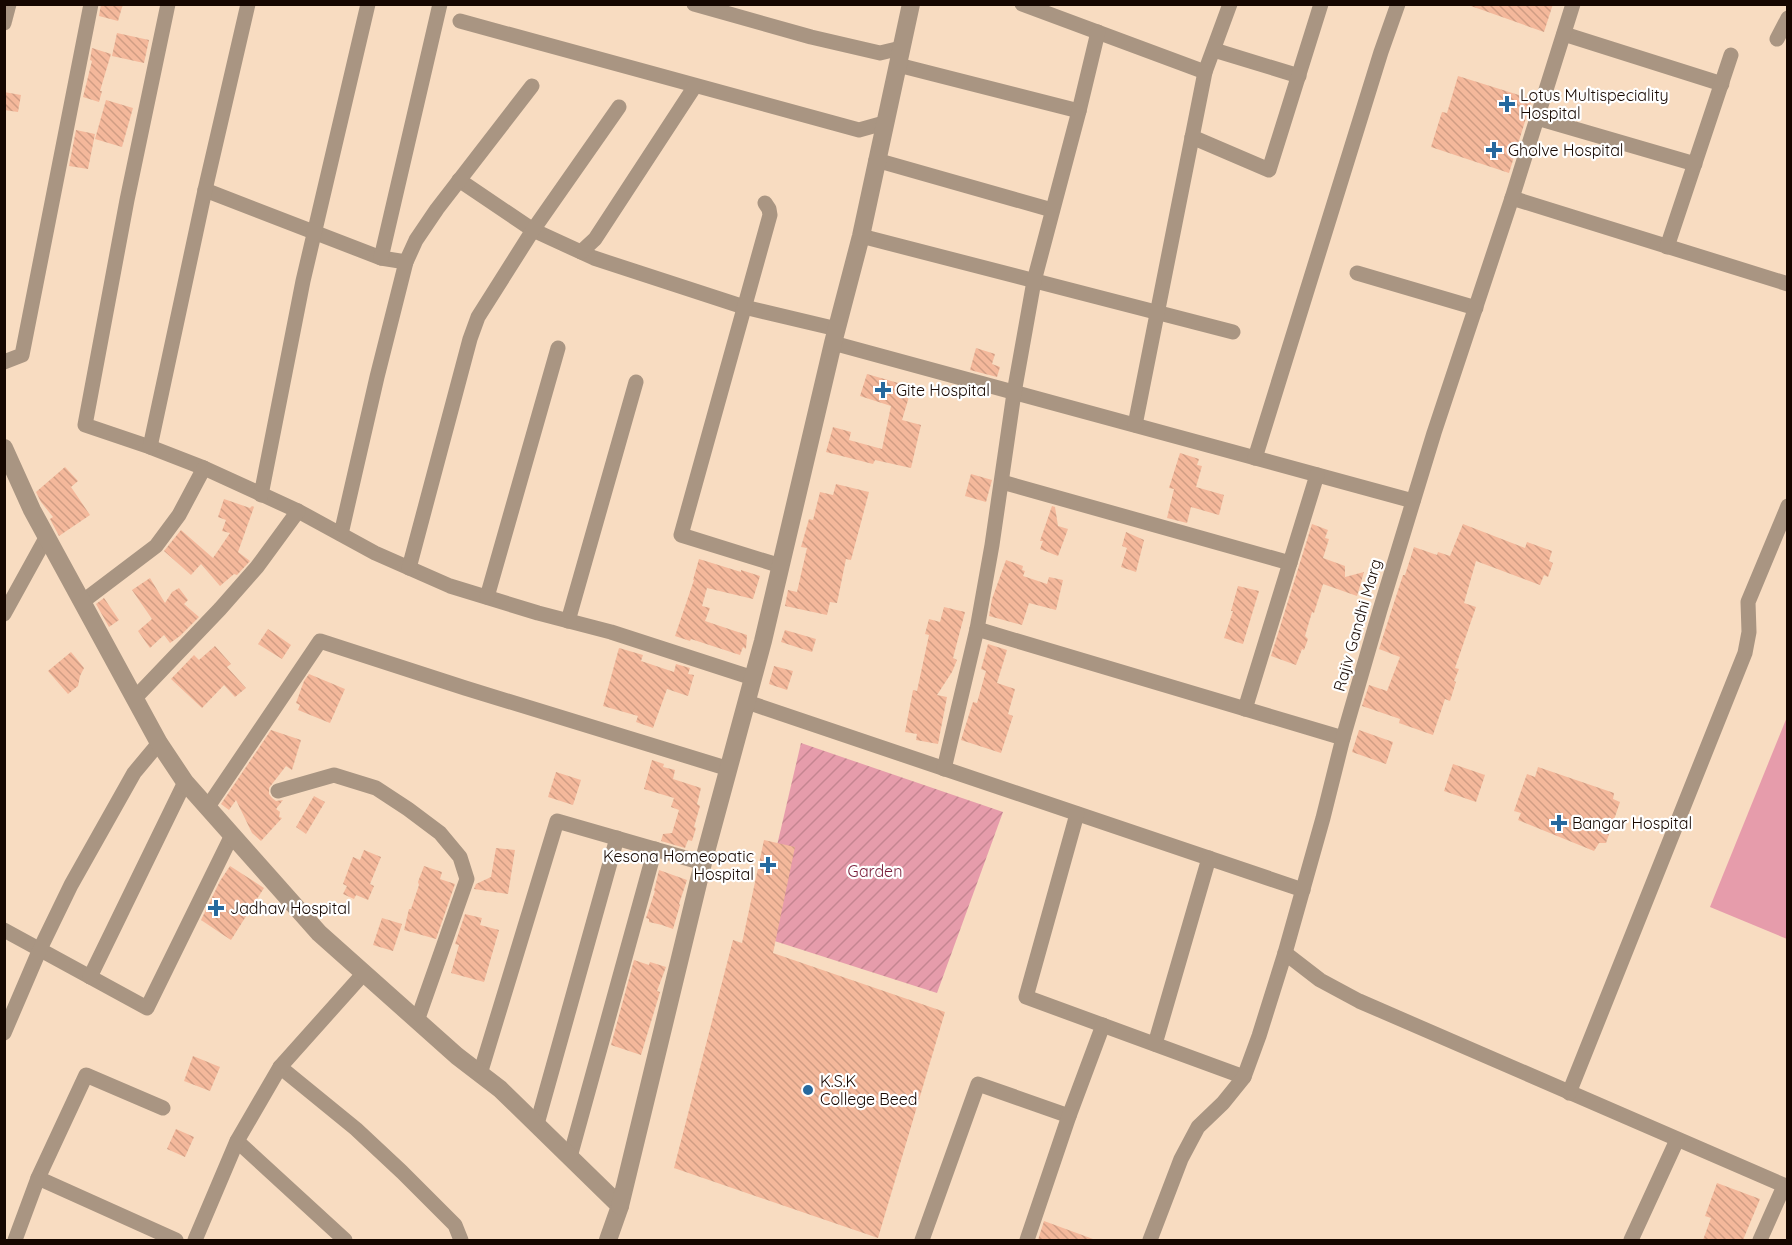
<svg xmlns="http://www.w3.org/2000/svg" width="1792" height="1245" font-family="Quicksand,sans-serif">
  <defs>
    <pattern id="garden-furrows" width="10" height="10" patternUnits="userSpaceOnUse" patternTransform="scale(1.5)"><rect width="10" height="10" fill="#e69cab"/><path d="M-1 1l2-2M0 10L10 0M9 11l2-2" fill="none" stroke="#c58591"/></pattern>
    <pattern id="building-back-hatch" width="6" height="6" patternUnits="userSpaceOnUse" patternTransform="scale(1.5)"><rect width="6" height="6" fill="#f4b89b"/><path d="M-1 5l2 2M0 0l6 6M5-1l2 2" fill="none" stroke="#d09d84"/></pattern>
  </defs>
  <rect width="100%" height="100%" fill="#f8dcc1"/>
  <!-- grass -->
  <polygon fill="#e69cab" points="1787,717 1787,939 1710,907"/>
  <!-- garden -->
  <polygon fill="url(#garden-furrows)" points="801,743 1003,812 937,993 756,935"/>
  <!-- building -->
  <g fill="url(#building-back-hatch)">
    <polygon points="101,4 123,4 118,21 99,16"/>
    <polygon points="1471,4 1553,4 1544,32 1471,6"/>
    <polygon points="117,33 149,40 144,63 112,56"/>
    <polygon points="92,48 111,54 100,91 102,91 99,102 83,97 92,61 90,60"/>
    <polygon points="1458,76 1532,99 1509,173 1431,147 1442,112 1447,113"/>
    <polygon points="4,92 21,95 18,112 4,110"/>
    <polygon points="106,100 133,108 122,147 95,139"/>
    <polygon points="76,130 95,134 88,169 69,166"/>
    <polygon points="976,348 995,354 992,364 1000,367 997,377 970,370"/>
    <polygon points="867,374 912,387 902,420 921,425 911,468 875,460 873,464 826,452 833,427 851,432 849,440 882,449 891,406 860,396"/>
    <polygon points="1180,453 1199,459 1197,465 1202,466 1196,487 1224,495 1219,515 1191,507 1187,523 1167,518 1174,489 1169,488"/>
    <polygon points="65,467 78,481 71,487 90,515 59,536 50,519 53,517 41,502 36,492"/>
    <polygon points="971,474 992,480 986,502 965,496"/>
    <polygon points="836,484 869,492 851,560 846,559 837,603 830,602 827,615 785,606 788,590 797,592 807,548 801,547 809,519 813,520 820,492 833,495"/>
    <polygon points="224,499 250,508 252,506 254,507 238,552 250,561 237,575 234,574 220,586 201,564 191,575 164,551 181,530 213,558 230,533 222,531 226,520 218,517"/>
    <polygon points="1052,506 1055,507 1058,526 1068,529 1058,556 1040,549 1043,541 1040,541"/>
    <polygon points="1312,524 1328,530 1325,538 1329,539 1323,558 1345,566 1345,577 1364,572 1357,596 1323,584 1314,613 1312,612 1305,636 1308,639 1304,650 1302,649 1296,665 1271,656"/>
    <polygon points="1463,524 1525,548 1527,542 1552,551 1549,561 1553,563 1548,577 1544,575 1540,585 1476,561 1464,603 1476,607 1455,668 1459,669 1454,681 1456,682 1450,701 1445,699 1433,735 1399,723 1400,719 1362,706 1369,685 1387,691 1400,657 1379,649 1403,575 1405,575 1414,547 1437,555 1438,552 1450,556"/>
    <polygon points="1126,532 1144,540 1136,572 1121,567 1127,548 1122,546"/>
    <polygon points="699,559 741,572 741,570 760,576 753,599 707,588 702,606 710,608 705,621 747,635 746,649 743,647 740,655 691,639 690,641 675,636 694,580 693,580"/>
    <polygon points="1006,560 1023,566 1022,570 1025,571 1023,576 1047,584 1049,577 1063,580 1056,610 1029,603 1022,625 989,616 992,599"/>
    <polygon points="150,578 165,603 172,592 179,588 188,600 184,604 199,617 180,636 170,643 164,635 150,648 138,631 152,619 132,590"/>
    <polygon points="1238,586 1259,591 1243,644 1224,638 1233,611 1231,611"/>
    <polygon points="104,598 119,620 109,627 96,604"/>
    <polygon points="944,607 965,612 953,658 957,660 952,672 937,695 947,697 938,744 916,740 917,734 905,732 913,690 917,691 929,635 925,634 929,619 940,622"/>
    <polygon points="268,629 291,645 282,659 258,644"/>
    <polygon points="785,630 816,639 812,652 781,642"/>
    <polygon points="988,644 1007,650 997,683 1015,689 1008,714 1013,716 1001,753 961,740 973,702 977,703 984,678 986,671 981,669"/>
    <polygon points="215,646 231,664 227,667 246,688 235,697 224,685 202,708 171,679 194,655 199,660"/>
    <polygon points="619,648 643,655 641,661 674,672 676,664 690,668 688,674 694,675 688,696 667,689 653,728 636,722 638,716 603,706"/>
    <polygon points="71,652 84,668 80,676 78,686 68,694 48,671"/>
    <polygon points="774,666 793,671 787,690 769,684"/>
    <polygon points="309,674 345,689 330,723 298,710 300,705 296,703 304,681"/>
    <polygon points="271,730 301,740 292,770 286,766 269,788 269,794 272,798 276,801 283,800 276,809 280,812 279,817 282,818 261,841 252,833 236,800 229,810 221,804"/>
    <polygon points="1359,730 1393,742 1386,764 1352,752"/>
    <polygon points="652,760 664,764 663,767 675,770 673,779 701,788 697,804 700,806 694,827 696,828 692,841 688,840 685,848 661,841 663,834 672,833 679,810 671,807 674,798 644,789"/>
    <polygon points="1453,764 1485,775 1476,802 1444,791"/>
    <polygon points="1538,767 1614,793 1613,799 1620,802 1606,843 1599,843 1594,851 1518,820 1521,813 1514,811 1527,774 1535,777"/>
    <polygon points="556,772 581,780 573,805 548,797"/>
    <polygon points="314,796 325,802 306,834 296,827"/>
    <polygon points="764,840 795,847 773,953 945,1012 878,1238 674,1168 733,940 742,943"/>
    <polygon points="496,848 515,850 508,894 474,889 476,884 491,877"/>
    <polygon points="364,850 381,857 370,884 374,886 368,900 356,895 354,899 343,894 347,886 343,884 353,857 360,860"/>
    <polygon points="230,866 264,888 231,940 201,920 220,881"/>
    <polygon points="424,866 442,872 440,879 455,884 436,939 404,930 409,909 411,909 419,885 418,882"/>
    <polygon points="659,870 687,880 679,904 680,905 673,929 662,925 649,922 649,919 646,918 655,891 654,891"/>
    <polygon points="465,914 482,918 480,925 499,930 484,982 451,973 459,945 455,944"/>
    <polygon points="382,918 402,924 393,951 373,945"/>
    <polygon points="634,960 649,965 650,962 666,967 657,991 660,992 641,1055 611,1045"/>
    <polygon points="193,1056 220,1067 210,1091 184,1081"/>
    <polygon points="176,1129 194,1137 185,1157 167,1149"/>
    <polygon points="1717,1183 1760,1199 1743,1240 1703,1240 1711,1218 1705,1216"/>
    <polygon points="1044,1221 1093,1239 1093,1240 1038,1240"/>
  </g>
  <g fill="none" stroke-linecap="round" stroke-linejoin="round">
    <!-- minor -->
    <g stroke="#a99582" stroke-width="15">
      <polyline points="168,4 127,200 85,425 150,447 204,468 298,511 375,553 450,586 538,613 611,632 753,678"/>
      <polyline points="694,4 811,37 880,53 901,48"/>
      <polyline points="1022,4 1205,72"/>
      <polyline points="460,21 859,130 884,123"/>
      <polyline points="4,23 9,4"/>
      <polyline points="1564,34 1722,84"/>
      <polyline points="1777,39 1788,18"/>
      <polyline points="1214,50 1299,76"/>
      <polyline points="898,65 1079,111"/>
      <polyline points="1537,118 1695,164"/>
      <polyline points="1192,137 1269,170 1321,4"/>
      <polyline points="876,160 1052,210"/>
      <polyline points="459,180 533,230 594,258 744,307 837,329"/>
      <polyline points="205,190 381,258 406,262"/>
      <polyline points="1512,198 1788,284"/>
      <polyline points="765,203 769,209 770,215 681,535 781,566"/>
      <polyline points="861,236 1233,332"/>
      <polyline points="1667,247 1731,55"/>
      <polyline points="581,252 595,239 695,86"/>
      <polyline points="381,258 440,4"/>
      <polyline points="1357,273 1476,308"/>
      <polyline points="833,343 1413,501"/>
      <polyline points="4,362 22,355 91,4"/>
      <polyline points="1135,425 1205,72 1230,4"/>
      <polyline points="150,447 205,190 248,4"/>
      <polyline points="1255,458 1381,52 1398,4"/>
      <polyline points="1002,482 1290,563"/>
      <polyline points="261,495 303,281 368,4"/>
      <polyline points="341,534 377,377 406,262 416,240 437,209 532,86"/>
      <polyline points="409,568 470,339 478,317 533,230 619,107"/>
      <polyline points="487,597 558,348"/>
      <polyline points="82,602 156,546 179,515 204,468"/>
      <polyline points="4,614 47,536"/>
      <polyline points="568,621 636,382"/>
      <polyline points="977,629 1343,738"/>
      <polyline points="135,698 220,609 257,567 298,511"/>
      <polyline points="747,702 1303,890"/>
      <polyline points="1245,709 1317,475"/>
      <polyline points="944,769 977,629 992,545 1014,393 1034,281 1079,111 1098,32"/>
      <polyline points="278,791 334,775 376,788 408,809 440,833 460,857 467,879 417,1021"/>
      <polyline points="207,808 320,641 465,688 729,769"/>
      <polyline points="1077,814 1026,997 1244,1077"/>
      <polyline points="4,930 147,1008 232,835"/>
      <polyline points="1285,953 1320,980 1359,1001 1788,1187"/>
      <polyline points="90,977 185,782"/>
      <polyline points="4,1033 40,949 71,885 134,773 159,743"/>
      <polyline points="1155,1044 1209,858"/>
      <polyline points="280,1067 356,1129 402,1172 455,1225 461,1240"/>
      <polyline points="480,1074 557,821 703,863"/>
      <polyline points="1569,1093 1745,653 1749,632 1748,602 1788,506"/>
      <polyline points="163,1108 86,1075 38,1178 176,1240"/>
      <polyline points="537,1124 617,838"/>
      <polyline points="237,1141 345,1240"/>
      <polyline points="570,1157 655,849"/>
      <polyline points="15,1240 38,1178"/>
      <polyline points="195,1240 237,1141 280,1067 364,973"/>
      <polyline points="922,1240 978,1084 1069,1116"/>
      <polyline points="1027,1240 1069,1116 1103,1025"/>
      <polyline points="1150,1240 1181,1159 1198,1127 1223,1103 1244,1077 1259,1036 1285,953 1323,818 1343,738 1380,610 1434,433 1512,198 1573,4"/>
      <polyline points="1631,1240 1677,1140"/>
      <polyline points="1760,1240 1784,1186"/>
    </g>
    <!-- tertiary -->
    <g stroke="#a99582" stroke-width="18">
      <polyline points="4,448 32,510 159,743 185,782 319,933 457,1056 500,1089 620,1206 608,1240"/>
      <polyline points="620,1206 703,863 763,641 833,343 861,236 911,4"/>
    </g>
  </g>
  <!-- markers -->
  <g fill="#26699e" stroke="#fff" stroke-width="2">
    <path d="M1504 95h6v6h6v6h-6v6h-6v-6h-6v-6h6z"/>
    <path d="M1491 141h6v6h6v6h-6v6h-6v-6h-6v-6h6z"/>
    <path d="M880 381h6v6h6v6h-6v6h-6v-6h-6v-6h6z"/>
    <path d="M1556 814h6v6h6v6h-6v6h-6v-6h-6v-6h6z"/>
    <path d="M765 856h6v6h6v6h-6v6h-6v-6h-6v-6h6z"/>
    <path d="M213 899h6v6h6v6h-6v6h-6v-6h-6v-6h6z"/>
    <circle cx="808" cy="1090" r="6"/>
  </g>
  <g text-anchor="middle" stroke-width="4.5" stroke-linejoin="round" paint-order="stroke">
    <!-- poi labels -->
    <g font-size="16" fill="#160700" stroke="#fff" text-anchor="start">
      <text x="1520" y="101">Lotus Multispeciality<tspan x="1520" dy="18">Hospital</tspan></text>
      <text x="1508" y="156">Gholve Hospital</text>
      <text x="896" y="396">Gite Hospital</text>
      <text x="1572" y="829">Bangar Hospital</text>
      <text x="754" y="862" text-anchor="end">Kesona Homeopatic<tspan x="754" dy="18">Hospital</tspan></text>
      <text x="230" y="914">Jadhav Hospital</text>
      <text x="820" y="1087">K.S.K<tspan x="820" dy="18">College Beed</tspan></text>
    </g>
    <!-- street labels -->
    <g font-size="16" fill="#160700" stroke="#fff">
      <text transform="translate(1357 625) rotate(-74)" y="6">Rajiv Gandhi Marg</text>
    </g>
    <!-- park labels -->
    <g font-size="16" fill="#781e3a" stroke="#fff">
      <text x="875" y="877">Garden</text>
    </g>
  </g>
  <!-- border -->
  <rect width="1792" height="1245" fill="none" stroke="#160700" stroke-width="12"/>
</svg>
